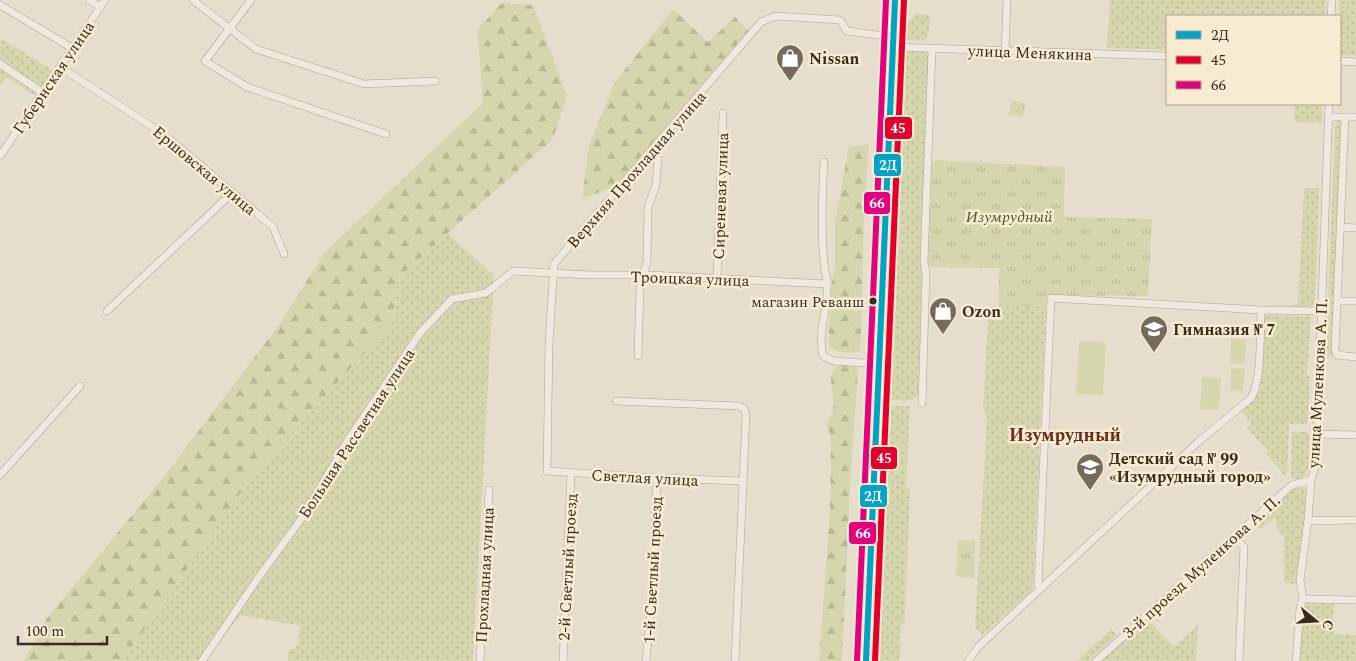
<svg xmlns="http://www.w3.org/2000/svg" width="1356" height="661" font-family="Spectral,serif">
  <defs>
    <pattern id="grass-dots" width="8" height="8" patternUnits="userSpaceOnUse" patternTransform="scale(1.25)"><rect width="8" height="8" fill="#d6d6ae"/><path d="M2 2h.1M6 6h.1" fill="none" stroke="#b8b895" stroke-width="1.8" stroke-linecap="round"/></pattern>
    <pattern id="forest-firs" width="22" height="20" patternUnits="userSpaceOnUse" patternTransform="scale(1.25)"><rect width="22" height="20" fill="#d6d6ae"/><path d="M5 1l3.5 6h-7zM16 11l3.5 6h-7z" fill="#b8b895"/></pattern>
    <pattern id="park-tufts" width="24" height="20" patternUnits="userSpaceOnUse" patternTransform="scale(1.25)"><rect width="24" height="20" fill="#d6d6ae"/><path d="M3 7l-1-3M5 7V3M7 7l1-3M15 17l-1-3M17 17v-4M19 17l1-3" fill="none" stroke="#b8b895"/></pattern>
  </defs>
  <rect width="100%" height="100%" fill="#e6decc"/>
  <!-- grass -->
  <g fill="url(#grass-dots)">
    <polygon points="1110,0 1326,0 1325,16 1167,16 1167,50 1107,48"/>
    <polygon points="1339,0 1356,0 1356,56 1340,55"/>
    <path d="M916,14H930C929,23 931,33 925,40H908L900,38V30Z"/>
    <polygon points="2,39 54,71 37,97 6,77 0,86 0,42"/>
    <path d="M903,52H927L930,56L918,395C912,403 901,400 891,400L887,396L886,391L897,57Z"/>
    <polygon points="1294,104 1322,104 1322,123 1294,122"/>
    <polygon points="1337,120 1342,121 1342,124 1333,357 1326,356 1335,125"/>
    <polygon points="1304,188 1319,188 1315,301 1312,306 1309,307 1288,307 1298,303"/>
    <polygon points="448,234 494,275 473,661 288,661 288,652 298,644 300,626 240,615 206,661 123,661 252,476 393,322 398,278"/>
    <polygon points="1046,305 1033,590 982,635 975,627 987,418 983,409 989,307"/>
    <path d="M1264,315L1309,316L1311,319L1307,375L1310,376L1308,422L1306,424H1289L1287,473L1285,476L1266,453L1268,451L1247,428L1252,423L1241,410C1249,404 1257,399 1260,389Z"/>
    <polygon points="892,406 910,406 906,488 910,489 905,620 901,625 900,661 873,661 885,411"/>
    <path d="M1292,432H1307L1310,436L1308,471C1305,479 1297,483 1291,476Z"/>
    <path d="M1304,487C1312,495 1298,568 1296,584L1284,583V535L1278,531L1275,517L1261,529L1254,524L1290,490L1296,488Z"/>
    <polygon points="1310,602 1334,602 1333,634 1356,635 1356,661 1295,661 1299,608 1304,609 1307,603"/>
    <polygon points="1146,618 1174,647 1198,625 1196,661 1100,661"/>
    <polygon points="1111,629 1117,635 1089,661 1077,661"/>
  </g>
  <!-- forest -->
  <g fill="url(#forest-firs)">
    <polygon points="502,3 533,5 567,96 553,139 398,278 393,322 252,476 123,661 24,661 47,618 163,478 279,325 325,252 483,103 477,30"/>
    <polygon points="673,9 708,42 735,17 750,32 614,187 582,199 589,145 615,82"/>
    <path d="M869,145L864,216L861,339L860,351C848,354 838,354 829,346V326L832,282L835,265V222L849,146Z"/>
    <path d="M840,365L856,366L858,371L850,487L842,661H819L830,510L831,442L829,431L827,428C827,421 832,416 833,409C836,395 823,372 840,365Z"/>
  </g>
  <!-- park -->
  <g fill="url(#park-tufts)">
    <polygon points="1013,100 1026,104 1022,118 1008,114"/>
    <polygon points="937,160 1065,167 1064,217 1152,219 1148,296 1047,295 1046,305 999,307 999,268 931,267 928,265 932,163"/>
    <polygon points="958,540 975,541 974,578 956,577"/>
  </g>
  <!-- pitch -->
  <g fill="#d6d6ae">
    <polygon points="1231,338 1246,339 1245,364 1230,363"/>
    <polygon points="1079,341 1106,342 1103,395 1076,394"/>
    <polygon points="1231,368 1245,369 1243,391 1230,390"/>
    <polygon points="1202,377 1221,378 1219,410 1200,409"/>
  </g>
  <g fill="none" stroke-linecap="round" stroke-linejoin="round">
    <!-- minor casing -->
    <g stroke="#aba396" stroke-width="8">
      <g id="minor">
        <polyline points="89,0 100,7"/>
        <polyline points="193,0 256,49 364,84 435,81"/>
        <polyline points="251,0 205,61 247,87 386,134"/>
        <polyline points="0,5 72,48"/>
        <polyline points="1331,16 1332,0"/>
        <polyline points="892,47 1167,56"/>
        <polyline points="1005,51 1007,0"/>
        <polyline points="1340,61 1356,62"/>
        <polyline points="0,64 43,93"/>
        <polyline points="60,67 165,135 273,227 284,254"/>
        <polyline points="1329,117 1356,117"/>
        <polyline points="1345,117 1335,350 1337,355 1356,357"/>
        <polyline points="0,156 105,0"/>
        <path d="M824,162C822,196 821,230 824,263C824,270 827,276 827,283C829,306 817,332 823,356L834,361L879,364"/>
        <polyline points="1340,227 1356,228"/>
        <polyline points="717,278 723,113"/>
        <polyline points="1337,301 1356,301"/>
        <polyline points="107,311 232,193"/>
        <polyline points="638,356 640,287 647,262 648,207 656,185 658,159"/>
        <polyline points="616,401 739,406 744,409 746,415 735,661"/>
        <polyline points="922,403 926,273 924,262 932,50"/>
        <polyline points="1317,434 1356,435"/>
        <polyline points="0,475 80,386"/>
        <polyline points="743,481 657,478 547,471 549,343 554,264 761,22 776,16 840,20 847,31 893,37"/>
        <path d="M1308,520C1324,521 1340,520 1356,520"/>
        <polyline points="1233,536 1244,547 1239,661"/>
        <polyline points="1041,588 1038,585 1051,298 1261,310"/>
        <polyline points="1303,599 1356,600"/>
        <polyline points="202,661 256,581 304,515 348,440 420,333 452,299 486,293 513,271 591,275 650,275 827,284"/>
        <polyline points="480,661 489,490"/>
        <polyline points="563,661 571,473"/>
        <polyline points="646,661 653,586 657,478"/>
        <path d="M968,661L978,647L1198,442L1251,398C1262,381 1260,331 1261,310L1321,311"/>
        <polyline points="1096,661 1292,485 1311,480"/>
        <polyline points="1296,661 1300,608 1303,599 1300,580 1308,520 1311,480 1316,465 1329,104"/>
      </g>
    </g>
    <!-- major casing -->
    <g stroke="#90887c" stroke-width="10">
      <polyline id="major" points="866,661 895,0"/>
    </g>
    <!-- minor -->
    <use href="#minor" stroke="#eee8de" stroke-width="7"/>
    <!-- major -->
    <use href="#major" stroke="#e5decf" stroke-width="9"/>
    <!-- bus-1 casing -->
    <g stroke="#f7ecd2" stroke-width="10">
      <polyline id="bus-1" points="866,661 895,0"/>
    </g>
    <!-- bus-2 casing -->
    <g stroke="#f7ecd2" stroke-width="10">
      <polyline id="bus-2" points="875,661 904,0"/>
    </g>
    <!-- bus-3 casing -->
    <g stroke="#f7ecd2" stroke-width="10">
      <polyline id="bus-3" points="857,661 886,0"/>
    </g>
    <!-- bus-1 -->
    <use href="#bus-1" stroke="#03a3c5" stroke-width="6"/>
    <!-- bus-2 -->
    <use href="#bus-2" stroke="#e4002b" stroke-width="6"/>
    <!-- bus-3 -->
    <use href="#bus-3" stroke="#e5007d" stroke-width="6"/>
  </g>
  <!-- icons -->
  <defs>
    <g id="shop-pin" transform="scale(1.4375)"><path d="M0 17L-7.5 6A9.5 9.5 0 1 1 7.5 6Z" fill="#766a5a" stroke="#f7ecd2"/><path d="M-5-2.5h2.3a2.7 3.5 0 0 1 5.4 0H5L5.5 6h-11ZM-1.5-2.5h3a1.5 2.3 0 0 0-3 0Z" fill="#fff"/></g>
    <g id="school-pin" transform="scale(1.4375)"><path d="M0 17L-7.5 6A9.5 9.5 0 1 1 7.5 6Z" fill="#766a5a" stroke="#f7ecd2"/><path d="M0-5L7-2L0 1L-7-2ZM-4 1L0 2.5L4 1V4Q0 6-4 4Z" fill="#fff"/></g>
  </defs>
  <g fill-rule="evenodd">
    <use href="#shop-pin" x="790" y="58"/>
    <use href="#shop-pin" x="943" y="311"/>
    <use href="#school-pin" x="1154" y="329"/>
    <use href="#school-pin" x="1090" y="467"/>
  </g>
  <!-- markers -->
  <circle fill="#3a2b1d" stroke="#f7ecd2" stroke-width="2" cx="873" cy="301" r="4.5"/>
  <g text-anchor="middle" stroke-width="5" stroke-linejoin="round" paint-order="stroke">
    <!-- bus labels -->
    <g font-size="15" fill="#3a2b1d" stroke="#f7ecd2" text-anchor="end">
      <text x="864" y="307">магазин Реванш</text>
    </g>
    <!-- street labels -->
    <g font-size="16" fill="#3a2b1d" stroke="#f7ecd2">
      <text transform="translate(1030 52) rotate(2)" y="6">улица Менякина</text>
      <text transform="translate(53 77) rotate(-56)" y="6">Губернская улица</text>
      <text transform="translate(636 169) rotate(-49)" y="6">Верхняя Прохладная улица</text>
      <text transform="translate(205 170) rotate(40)" y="6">Ершовская улица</text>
      <text transform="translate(720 196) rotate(-88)" y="6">Сиреневая улица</text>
      <text transform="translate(690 278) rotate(2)" y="6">Троицкая улица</text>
      <text transform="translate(1317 383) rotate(-87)" y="6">улица Муленкова А. П.</text>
      <text transform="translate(356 433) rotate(-57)" y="6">Большая Рассветная улица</text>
      <text transform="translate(645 477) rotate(3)" y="6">Светлая улица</text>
      <text transform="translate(1201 566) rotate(-42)" y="6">3-й проезд Муленкова А. П.</text>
      <text transform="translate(567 567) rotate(-87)" y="6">2-й Светлый проезд</text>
      <text transform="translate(652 570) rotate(-87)" y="6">1-й Светлый проезд</text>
      <text transform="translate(484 575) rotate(-87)" y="6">Прохладная улица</text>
    </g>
    <!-- poi labels -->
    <g font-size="16" font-weight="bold" fill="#3a2b1d" stroke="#f7ecd2" text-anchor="start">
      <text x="809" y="64">Nissan</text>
      <text x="962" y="317">Ozon</text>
      <text x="1173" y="335">Гимназия № 7</text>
      <text x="1109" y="464">Детский сад № 99<tspan x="1109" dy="18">«Изумрудный город»</tspan></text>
    </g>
    <!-- park labels -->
    <g font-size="16" font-style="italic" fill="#4b5822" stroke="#f7ecd2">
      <text x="1009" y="222">Изумрудный</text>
    </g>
    <!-- neighbourhood labels -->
    <g font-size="18" font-weight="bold" fill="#692a1a" stroke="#f7ecd2">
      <text x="1065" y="441">Изумрудный</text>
    </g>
  </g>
  <g stroke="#f7ecd2" stroke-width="2">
    <rect x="884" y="116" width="29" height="24" rx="5" fill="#e4002b"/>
    <rect x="873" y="153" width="29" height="24" rx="5" fill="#03a3c5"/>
    <rect x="863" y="191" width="28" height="24" rx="5" fill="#e5007d"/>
    <rect x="870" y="446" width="28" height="24" rx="5" fill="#e4002b"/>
    <rect x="859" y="484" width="29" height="24" rx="5" fill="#03a3c5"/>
    <rect x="848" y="521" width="29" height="24" rx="5" fill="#e5007d"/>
  </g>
  <g font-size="14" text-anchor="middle" font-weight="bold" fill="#fff">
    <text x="898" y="133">45</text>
    <text x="888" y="170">2Д</text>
    <text x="877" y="208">66</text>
    <text x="884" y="463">45</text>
    <text x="873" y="501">2Д</text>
    <text x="863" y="538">66</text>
  </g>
  <!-- legend -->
  <rect x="1166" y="15" width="175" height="90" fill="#f7ecd2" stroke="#ab9f8a"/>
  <rect x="1176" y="31" width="25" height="8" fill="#03a3c5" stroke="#ab9f8a"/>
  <text x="1211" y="40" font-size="15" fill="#3a2b1d">2Д</text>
  <rect x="1176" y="56" width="25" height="8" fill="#e4002b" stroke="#ab9f8a"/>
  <text x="1211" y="65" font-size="15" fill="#3a2b1d">45</text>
  <rect x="1176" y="81" width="25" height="8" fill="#e5007d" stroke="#ab9f8a"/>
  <text x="1211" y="90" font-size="15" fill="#3a2b1d">66</text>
  <!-- north arrow -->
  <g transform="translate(1316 621) rotate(108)" stroke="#f7ecd2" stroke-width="4" paint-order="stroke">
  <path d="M0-4L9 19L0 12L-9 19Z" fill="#3a2b1d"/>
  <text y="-8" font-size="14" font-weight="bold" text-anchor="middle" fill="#3a2b1d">С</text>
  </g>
  <!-- scale -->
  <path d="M18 636v8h89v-8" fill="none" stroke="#3a2b1d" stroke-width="2.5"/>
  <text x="25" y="636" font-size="15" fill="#3a2b1d" stroke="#f7ecd2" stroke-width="4" paint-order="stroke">100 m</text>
</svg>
